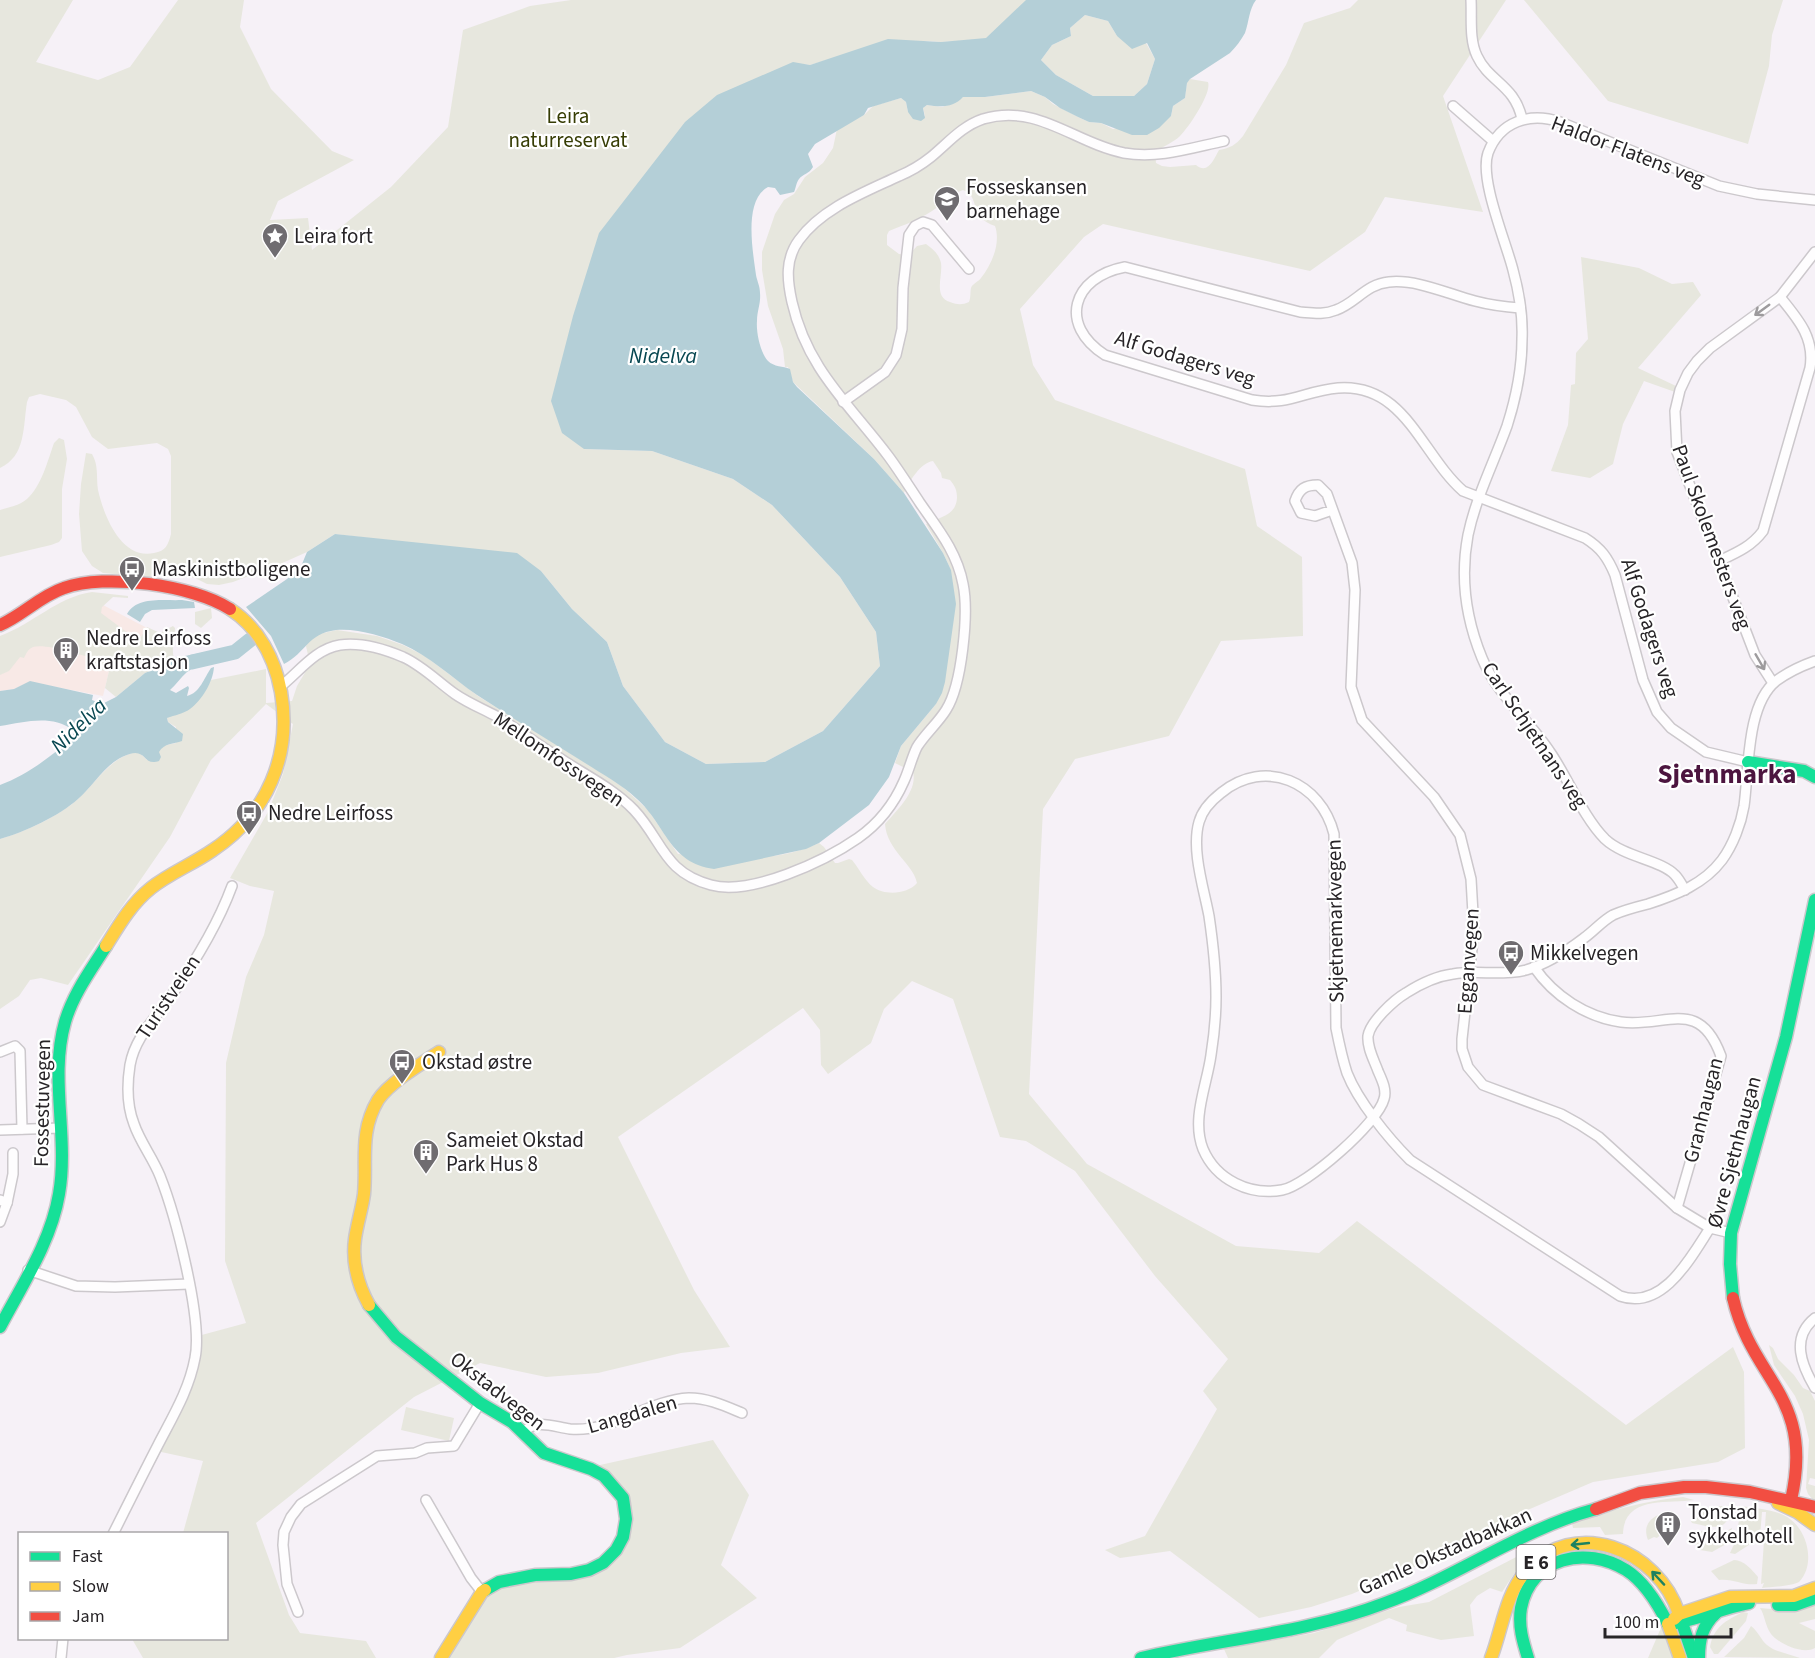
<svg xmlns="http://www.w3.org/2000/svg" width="1815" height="1658" font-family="'Source Sans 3',sans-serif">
  <rect width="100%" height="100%" fill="#f6f1f7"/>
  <!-- industrial -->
  <polygon fill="#f8e9e6" points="97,604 103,605 149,629 109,671 103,696 30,682 14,689 0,691 0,640"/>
  <!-- green -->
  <g fill="#e7e7de" fill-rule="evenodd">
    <path d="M0,0H73L36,62L98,80L130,67L178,0H244L240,27L271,89L332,151L354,160L278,201L270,220L308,218L312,250L391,187L448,127L463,30L530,6L571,0H1030L992,39L941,42L927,41L834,58L810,65L801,64L584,449L652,451L733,479L772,505L840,577L876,632L880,666L823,731L765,762L706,764L665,742L623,686L607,642L572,609L541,571L402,542L335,534L307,552L278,565L233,582L219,585L207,584L195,578L183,575L150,577L103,573L92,566L82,551L79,514L81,484L86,453L92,454C99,466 96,477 98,490C104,516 121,560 154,553C166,551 168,545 171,534V456L168,449L157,443L108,449L92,437L76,407L66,400L40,394L29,397L27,402C23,427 26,456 0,468Z"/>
    <path d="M1358,0H1506L1443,96L1483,212L1385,197L1365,232L1310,271L1103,224L1084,237L1020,309L1033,365L1055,400L1245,469L1257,526L1302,557L1303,636L1221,641L1169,736L1075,759L1043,809L1029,1094L1087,1164L1236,1246L1319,1253L1357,1221L1626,1425L1733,1347L1744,1372L1745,1448L1718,1462L1593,1482L1516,1515L1445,1554L1352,1594L1311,1607L1259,1618L1170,1551L1120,1558L1105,1550L1145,1536L1217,1409L1203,1391L1228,1359L1155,1276L1075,1171L1026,1141L1000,1137L953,999L912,981L884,1009L871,1043L828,1074L821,1065L820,1030L803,1008L618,1137L694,1290L730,1347L681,1353L598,1373L546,1377L480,1363L414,1397L256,1523L289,1615L300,1633L366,1641L376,1658H143L132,1639L226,1638V1534L183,1533L203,1461L152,1450L178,1402L198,1336L246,1323L225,1261L226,1063L246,977L264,935L274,891L250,886L230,878L268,812L283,774L293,724L266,704L211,760L170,837L68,985L41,978L30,980L19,996L0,1009V839C24,832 60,816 79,798C96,782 109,760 132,753C139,751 142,755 147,760L165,745L176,743V727L168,722L167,718L201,697L211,680L266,669V703L292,701L297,686L310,664L306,646L309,641L319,634L337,630L377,636L403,645L425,656L478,696L607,776L624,788L648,810L678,854C726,857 774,864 819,843L824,847L835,863H838L849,859L852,860C858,867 865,881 873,887C885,896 908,894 917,883C913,863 887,851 885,824C896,811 918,791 913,772L895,763L901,746L936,704L951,570L943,553L926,524C939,517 956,516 957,498C957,490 955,486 950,480L942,478L941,473L933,461C920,463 909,482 904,493L874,459L793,382L788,367H785L783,349L768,306L762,270V252L775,214L784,200L794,194L805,177L823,163L833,148L837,129L864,115L873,106L901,98L906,102L908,112L925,116L923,108L927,105L943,107L963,97H985L1031,91L1045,97L1053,104L1078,117L1089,122L1101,123L1113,129L1171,116L1173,106L1185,98L1187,82L1190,79L1208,82C1212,93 1189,127 1180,136C1173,143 1163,146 1155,152L1156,163L1162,166L1170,167L1196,165C1208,175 1214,159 1219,150C1230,148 1236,145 1243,136L1286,65L1304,23L1350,8ZM963,190C980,195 969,218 995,226C1001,243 992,264 981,278C978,282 972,284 971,288C970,293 971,297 969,302C962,305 958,305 950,302C933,297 943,276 941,263C939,254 933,249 926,244L917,246L909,255L899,254L887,245V235L889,231C904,225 918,220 932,211C943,204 951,194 963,190Z"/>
    <polygon points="1524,0 1783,0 1772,35 1769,66 1748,144 1608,101"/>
    <polygon points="1085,15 1108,21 1117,36 1146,43 1155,59 1147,84 1134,96 1093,96 1056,75 1041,60 1052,45 1071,36 1070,28"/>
    <polygon points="1581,257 1639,268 1672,284 1693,282 1701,295 1638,368 1676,386 1675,392 1644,381 1623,424 1613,464 1590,478 1551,471 1568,425 1571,385 1575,384 1576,353 1588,339"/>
    <path d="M59,438L64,440L67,459L62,489V538L59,542L51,545L0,557V510C9,507 19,506 27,499C41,487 48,460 54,443Z"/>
    <path d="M92,592L128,596V598L113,597L102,607L101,613L136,639L141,637L147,627L160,633L173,626L175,628C175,638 171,649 174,658L172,661L145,673L116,697L105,688L109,671L93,669L94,664L91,663L93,658C79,655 46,643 33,647C28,649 26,654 24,658L20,657L9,671L0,675V636C33,624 57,597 92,592Z"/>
    <polygon points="211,608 212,618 201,628 195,624 195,612"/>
    <polygon points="1769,1345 1773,1348 1778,1359 1794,1375 1803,1388 1810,1391 1815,1401 1815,1479 1810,1478 1808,1484 1815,1486 1815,1502 1808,1494 1806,1488 1809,1440 1803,1414 1795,1396 1774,1365"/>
    <polygon points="406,1407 454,1418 449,1441 401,1430"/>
    <polygon points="713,1440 749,1495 721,1565 757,1598 680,1648 627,1655 614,1658 440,1658 479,1594 507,1581 601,1567 621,1545 620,1496 591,1467"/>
    <path d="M1683,1497L1694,1500C1668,1504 1624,1495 1623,1534L1605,1535L1600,1527L1573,1528L1572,1523C1609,1511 1644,1501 1683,1497Z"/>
    <path d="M1722,1506H1728C1732,1534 1710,1527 1692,1523L1691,1521L1696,1520V1510Z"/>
    <path d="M1741,1506C1757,1509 1777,1509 1790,1519C1809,1533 1815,1566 1799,1582C1792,1586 1771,1587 1762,1588L1764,1583L1761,1584L1766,1512H1762L1760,1537L1758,1539L1735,1554L1730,1553L1736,1540Z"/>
    <path d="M1672,1511L1674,1517L1667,1529L1657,1538L1654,1537L1648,1540C1641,1522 1655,1514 1672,1511Z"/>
    <path d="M1732,1528L1728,1543L1712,1552L1700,1550L1690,1536V1533L1695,1534C1697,1541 1703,1544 1711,1544L1712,1541L1699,1538L1696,1534L1700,1531L1721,1534Z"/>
    <polygon points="1530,1550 1502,1592 1490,1588 1477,1596 1470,1605 1474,1636 1441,1640 1406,1631 1407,1625 1389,1618 1337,1640 1319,1658 1228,1658 1224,1649 1314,1633 1399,1607 1429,1602"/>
    <path d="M1734,1560C1744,1560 1752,1570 1758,1577L1757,1584C1744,1586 1732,1578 1719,1580L1711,1571Z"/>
    <path d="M1815,1606V1619L1799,1623L1815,1631V1648C1803,1655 1779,1644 1771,1634C1765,1626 1765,1615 1760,1608L1783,1610Z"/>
    <path d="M1743,1612L1748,1613L1746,1621L1718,1654H1714L1710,1647C1713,1627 1727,1620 1743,1612Z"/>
    <polygon points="1663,1623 1674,1658 1648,1658"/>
    <path d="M1751,1626C1758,1631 1761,1640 1767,1645C1775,1652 1789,1654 1800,1658L1724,1657L1744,1638Z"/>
  </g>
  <!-- water -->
  <g fill="#b4cfd7" fill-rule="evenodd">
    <path d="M1026,0H1256C1249,9 1249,22 1245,33C1241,40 1236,47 1230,53L1190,79L1187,83L1185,98L1173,106L1171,116L1159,128L1147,135H1132L1101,123L1089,122L1078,117L1060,108L1045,97L1031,91L985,97H963C953,108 941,107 927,105L923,108L925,118L921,121L913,119L908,112L906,102L901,98L868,108L864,115L815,144L808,154L813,167C809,174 803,174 799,179C796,183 796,188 794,192L780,195L775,188L768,187C743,200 753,252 756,275C757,281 760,286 760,293C761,303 757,311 757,321C756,332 760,352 768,361C774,367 783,366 790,369L793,382L797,387L874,459L904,493L943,553L951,570L956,604L945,682L942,693L936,704L901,746L889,777L869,805L819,843L806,849L714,869C669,863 666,825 637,799C621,784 602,774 585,763C549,740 512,718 477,695C452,678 430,656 402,644C383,636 357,628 336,630C307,634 307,652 284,664L271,636L246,607L287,579L302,564L307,552L335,534L517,553L541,571L572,609L607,642L623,686L665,742L706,764L765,762L823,731L880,666L876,632L840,577L772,505L733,479L652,451L584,449L562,433L551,401L573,316L599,233L685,122L717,95L793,62L810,65L888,39L941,42L986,38ZM1085,15L1108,21L1117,36L1132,49L1147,43L1155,59L1147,84L1134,96H1093L1056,75L1041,60L1052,45L1071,36L1070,28Z"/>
    <path d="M182,600L194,602L195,608L152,610L145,614L140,622L127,614C137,596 164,601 182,600Z"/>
    <path d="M206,652L212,656C204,666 197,665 187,672C181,677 176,685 170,690L176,693L188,686L189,688L187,696C200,693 204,678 211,668L214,667C213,682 202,700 190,709C183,714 175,715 167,718L168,722L183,734L182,741C174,744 164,743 159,752L161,757L159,761C141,767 148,744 122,757C104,766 93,786 78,799C59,816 25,832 0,839V785C27,775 52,756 73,737V730C51,714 25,722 0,726V691L14,689L30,681L93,695L92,700L102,704L116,697L145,673L167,664L174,658Z"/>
  </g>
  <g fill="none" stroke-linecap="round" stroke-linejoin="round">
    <!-- river -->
    <polyline stroke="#b4cfd7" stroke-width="15" points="192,662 235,652 250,640"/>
    <!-- street casing -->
    <g stroke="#ccc8cc" stroke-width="12">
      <g id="street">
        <path d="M1471,0C1472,18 1469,39 1477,56C1489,82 1515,85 1522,119"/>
        <polyline points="1453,106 1493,141"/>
        <path d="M1520,308C1505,307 1490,305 1475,301C1448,294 1417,279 1389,282C1366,284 1356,303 1336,310C1324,315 1313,313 1300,312L1125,267C1072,277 1058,325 1105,355L1252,400C1289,406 1304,391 1338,388C1405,383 1421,454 1463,491L1585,538C1601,548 1608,558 1615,575L1643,680L1657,712L1671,728L1706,752L1748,762"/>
        <polyline points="843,402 885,372 896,355 902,329 903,288 909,235 915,226 923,222 932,225 969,269"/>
        <path d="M1332,510L1315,516L1301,513L1295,501C1299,489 1305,485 1318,485L1327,494L1352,563L1355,590L1351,687L1362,720L1434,797L1460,835L1471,879L1474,931L1462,1039V1049L1468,1067L1483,1085L1561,1114L1579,1124L1599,1137L1677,1208L1710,1228L1731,1233"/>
        <path d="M1719,561C1736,553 1751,547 1763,531L1810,368C1815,338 1798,319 1780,297"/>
        <polyline points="1773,683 1755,655 1677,452 1675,411 1680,390 1688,373 1697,361 1710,348 1780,297 1815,252"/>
        <path d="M280,687C299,672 315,649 340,645C361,642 384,649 403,657C423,666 438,682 455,694C468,703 483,709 496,716C517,729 537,744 558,757C583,774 613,788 634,810C663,841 663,872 711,885C751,896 825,861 858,838C878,824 894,804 904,781C909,770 912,757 917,747C925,734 938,723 946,710C962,685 969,613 963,584C957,552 938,529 920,503C910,488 900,472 889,457C849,404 807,369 792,302C787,280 785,259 799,240C822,208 865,192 899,176C911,171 921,165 931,157C948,143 962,126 983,119C1038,103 1074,143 1124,153C1158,159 1191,148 1224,141"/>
        <path d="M1685,890C1682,885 1679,879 1675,875C1661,860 1624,857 1605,839C1583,817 1568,778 1550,752C1529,720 1497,695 1482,658C1466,619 1460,577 1468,535C1476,497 1494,462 1507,426C1516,398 1522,368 1522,339C1523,316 1519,292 1513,270C1506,242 1479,179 1488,153C1500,121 1530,112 1560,122L1719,186L1757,194L1815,200"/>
        <path d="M1534,967C1554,996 1586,1017 1621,1022C1666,1028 1699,996 1721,1056L1677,1208"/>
        <polyline points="0,1052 15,1046 20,1051 22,1129"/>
        <polyline points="0,1130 61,1128"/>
        <polyline points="0,1200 7,1203 0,1222"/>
        <polyline points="7,1203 13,1174 13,1153"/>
        <path d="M1710,1228C1691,1257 1663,1311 1620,1296L1410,1160C1388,1138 1358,1101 1347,1073C1342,1058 1339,1043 1336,1028L1334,834C1321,782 1265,757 1221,793C1212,800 1202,811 1199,822C1191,850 1204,889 1209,916C1213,943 1216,970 1216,997C1216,1016 1214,1036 1211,1055C1207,1085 1191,1119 1203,1149C1216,1180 1250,1196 1282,1190C1306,1186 1378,1123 1384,1099C1387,1090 1382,1080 1378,1071C1374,1060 1367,1048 1368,1036C1370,1022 1394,1000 1406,993C1420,984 1437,976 1453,974C1477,970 1502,976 1526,970C1547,964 1567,951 1584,938C1594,931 1602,921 1613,915C1624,910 1636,907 1648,904C1676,895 1704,884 1722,860C1733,845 1741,824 1744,806C1749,771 1746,705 1776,681C1788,672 1801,666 1815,661"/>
        <polyline points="28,1270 76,1286 115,1287 189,1284"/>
        <path d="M1815,1318C1790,1338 1802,1366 1815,1388"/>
        <path d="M523,1433C535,1418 554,1427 570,1429C612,1433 648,1400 689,1398C708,1398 725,1406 742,1413"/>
        <polyline points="426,1500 471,1578 482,1592"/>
        <path d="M113,1534C128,1504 143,1474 158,1445C173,1416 189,1390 195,1358C203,1319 175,1214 160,1176C153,1158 140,1142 134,1124C127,1106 127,1084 130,1065C135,1037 155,1019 171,996C195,962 218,924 232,886"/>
        <polyline points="298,1612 287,1584 283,1545 284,1532 291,1517 301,1504 377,1456 415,1453 427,1448 454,1446 480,1403"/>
        <polyline points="61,1658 63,1638"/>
      </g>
    </g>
    <!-- fast casing -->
    <g stroke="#ccc8cc" stroke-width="15">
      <g id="fast">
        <polyline points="1748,762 1804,771 1815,777"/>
        <polyline points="1733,1298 1730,1264 1731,1233 1786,1037 1815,900"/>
        <polyline points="369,1305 396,1337 480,1403 512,1422 544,1453 591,1469 604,1476 623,1498 626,1519 623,1537 616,1550 603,1563 589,1570 571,1574 535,1575 499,1582 485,1590"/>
        <path d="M0,1327C22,1285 51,1242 59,1194C69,1137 49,1078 65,1022C73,994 91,970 106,946"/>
        <polyline points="1778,1605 1795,1605 1815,1598"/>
        <polyline points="1680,1617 1694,1658"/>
        <path d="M1668,1624C1696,1621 1721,1608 1749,1603"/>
        <path d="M1141,1658C1222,1639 1307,1633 1385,1603C1457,1577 1521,1529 1596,1509"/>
        <path d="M1528,1658C1523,1642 1518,1626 1521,1608C1531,1557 1586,1545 1626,1570C1645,1582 1658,1604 1668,1624"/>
        <path d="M1699,1658C1699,1640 1702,1626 1716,1613"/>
      </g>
    </g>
    <!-- slow casing -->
    <g stroke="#ccc8cc" stroke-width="15">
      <g id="slow">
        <path d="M106,946C119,925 131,904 151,888C170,873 193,864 213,850C267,814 292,756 281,692C275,659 259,628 230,609"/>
        <path d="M369,1305C358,1285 352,1262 355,1239C357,1224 362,1209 364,1194C367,1160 359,1132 378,1100C389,1083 422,1063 439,1052"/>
        <polyline points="1778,1503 1797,1512 1815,1525"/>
        <polyline points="1674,1619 1679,1614 1730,1597 1794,1596 1815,1588"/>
        <polyline points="1668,1624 1680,1658"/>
        <polyline points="441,1658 482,1592 485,1590"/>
        <path d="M1491,1658C1502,1630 1505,1596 1525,1572C1574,1515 1658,1549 1679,1614"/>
      </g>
    </g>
    <!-- jam casing -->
    <g stroke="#ccc8cc" stroke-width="15">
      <g id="jam">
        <path d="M0,625C23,615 40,596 64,588C105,573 193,585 230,609"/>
        <path d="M1733,1298C1752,1381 1815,1396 1791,1500"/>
        <polyline points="1596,1509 1640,1493 1684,1487 1706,1487 1750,1492 1815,1507"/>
      </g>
    </g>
    <!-- street -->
    <use href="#street" stroke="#fefdfe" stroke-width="9"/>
    <!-- fast -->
    <use href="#fast" stroke="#16e098" stroke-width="12"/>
    <!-- slow -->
    <use href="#slow" stroke="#ffcf43" stroke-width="12"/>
    <!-- jam -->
    <use href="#jam" stroke="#f24e42" stroke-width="12"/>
  </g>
  <!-- one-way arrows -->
  <defs><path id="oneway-shaft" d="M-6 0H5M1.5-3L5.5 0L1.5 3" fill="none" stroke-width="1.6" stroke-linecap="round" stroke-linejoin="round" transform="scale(1.5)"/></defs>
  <g stroke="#9d9b9d">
    <use href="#oneway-shaft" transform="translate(1762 310) rotate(144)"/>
    <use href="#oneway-shaft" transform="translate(1760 662) rotate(60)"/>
  </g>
  <g stroke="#1e8260">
    <use href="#oneway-shaft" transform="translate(1580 1544) rotate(174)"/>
    <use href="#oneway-shaft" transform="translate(1658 1578) rotate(-133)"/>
  </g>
  <!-- icons -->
  <defs>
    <g id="school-pin" transform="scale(1.35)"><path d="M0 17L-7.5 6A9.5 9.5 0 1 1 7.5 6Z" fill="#6f6c70" stroke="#fff"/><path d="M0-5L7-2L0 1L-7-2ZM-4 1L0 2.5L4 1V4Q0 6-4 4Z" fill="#fff"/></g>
    <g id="sight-pin" transform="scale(1.35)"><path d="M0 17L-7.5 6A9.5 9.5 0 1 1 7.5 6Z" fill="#6f6c70" stroke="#fff"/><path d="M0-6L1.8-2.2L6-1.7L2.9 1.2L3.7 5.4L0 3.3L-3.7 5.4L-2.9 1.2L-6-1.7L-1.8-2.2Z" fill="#fff"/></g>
    <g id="bus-pin" transform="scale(1.35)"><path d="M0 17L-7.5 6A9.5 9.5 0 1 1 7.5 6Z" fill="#6f6c70" stroke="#fff"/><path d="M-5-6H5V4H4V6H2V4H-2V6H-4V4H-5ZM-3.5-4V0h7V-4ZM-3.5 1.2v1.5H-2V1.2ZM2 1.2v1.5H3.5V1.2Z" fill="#fff"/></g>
    <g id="building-pin" transform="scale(1.35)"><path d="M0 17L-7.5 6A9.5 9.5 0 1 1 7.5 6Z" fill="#6f6c70" stroke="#fff"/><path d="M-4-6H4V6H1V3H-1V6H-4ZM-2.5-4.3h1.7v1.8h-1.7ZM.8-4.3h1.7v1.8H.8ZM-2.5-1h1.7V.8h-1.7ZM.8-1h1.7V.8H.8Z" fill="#fff"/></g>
  </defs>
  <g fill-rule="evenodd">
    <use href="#school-pin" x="947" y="199"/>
    <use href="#sight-pin" x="275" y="236"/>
    <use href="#bus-pin" x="132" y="569"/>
    <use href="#building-pin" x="66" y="650"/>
    <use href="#bus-pin" x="249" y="813"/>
    <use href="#bus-pin" x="1511" y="953"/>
    <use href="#bus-pin" x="402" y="1062"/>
    <use href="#building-pin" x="426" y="1152"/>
    <use href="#building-pin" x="1668" y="1524"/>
  </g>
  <g text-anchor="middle" stroke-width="4.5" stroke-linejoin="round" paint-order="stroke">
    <!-- shield labels -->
    <rect fill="#fff" stroke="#686668" stroke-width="1.5" x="1516.5" y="1545" width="39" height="34" rx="4.5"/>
    <g font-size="20" font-weight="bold" fill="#272427">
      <text x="1536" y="1569">E 6</text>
    </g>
    <!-- park labels -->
    <g font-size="21" fill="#363d04" stroke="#fff">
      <text x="568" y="123">Leira<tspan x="568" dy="24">naturreservat</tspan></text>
    </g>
    <!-- street labels -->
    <g font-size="21" fill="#272427" stroke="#fff">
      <text transform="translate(1628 151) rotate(21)" y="7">Haldor Flatens veg</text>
      <text transform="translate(1185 358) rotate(17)" y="7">Alf Godagers veg</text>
      <text transform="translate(1712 537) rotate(70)" y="7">Paul Skolemesters veg</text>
      <text transform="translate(1650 628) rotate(72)" y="7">Alf Godagers veg</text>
      <text transform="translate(1535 735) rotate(56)" y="7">Carl Schjetnans veg</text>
      <text transform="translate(559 759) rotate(34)" y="7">Mellomfossvegen</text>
      <text transform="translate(1335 921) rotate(-91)" y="7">Skjetnemarkvegen</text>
      <text transform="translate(1468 961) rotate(-86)" y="7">Egganvegen</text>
      <text transform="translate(168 997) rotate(-56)" y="7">Turistveien</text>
      <text transform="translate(42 1103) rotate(-89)" y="7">Fossestuvegen</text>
      <text transform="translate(1703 1110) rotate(-76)" y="7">Granhaugan</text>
      <text transform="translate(1734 1152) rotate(-75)" y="7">Øvre Sjetnhaugan</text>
      <text transform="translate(498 1391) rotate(38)" y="7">Okstadvegen</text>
      <text transform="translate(632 1414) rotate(-16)" y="7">Langdalen</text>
      <text transform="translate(1445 1551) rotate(-24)" y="7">Gamle Okstadbakkan</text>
    </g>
    <!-- poi labels -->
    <g font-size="21" fill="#272427" stroke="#fff" text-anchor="start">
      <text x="966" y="194">Fosseskansen<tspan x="966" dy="24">barnehage</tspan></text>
      <text x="294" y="243">Leira fort</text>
      <text x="152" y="576">Maskinistboligene</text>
      <text x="86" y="645">Nedre Leirfoss<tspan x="86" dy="24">kraftstasjon</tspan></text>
      <text x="268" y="820">Nedre Leirfoss</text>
      <text x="1530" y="960">Mikkelvegen</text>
      <text x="422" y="1069">Okstad østre</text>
      <text x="446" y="1147">Sameiet Okstad<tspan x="446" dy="24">Park Hus 8</tspan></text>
      <text x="1688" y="1519">Tonstad<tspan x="1688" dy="24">sykkelhotell</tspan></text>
    </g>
    <!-- water labels -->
    <g font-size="22" font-style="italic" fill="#084751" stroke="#fff">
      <text x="663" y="363">Nidelva</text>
      <text transform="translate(78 725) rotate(-44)" y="8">Nidelva</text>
    </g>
    <!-- district labels -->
    <g font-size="27" font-weight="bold" fill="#4c153f" stroke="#fff">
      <text x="1727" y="783">Sjetnmarka</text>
    </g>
  </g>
  <!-- legend -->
  <rect x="18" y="1532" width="210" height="108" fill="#ffffff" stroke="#a9a7a9" stroke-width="1.5"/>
  <rect x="30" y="1552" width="30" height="9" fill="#16e098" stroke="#a9a7a9" stroke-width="1.5"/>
  <text x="72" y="1562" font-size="18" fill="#272427">Fast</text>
  <rect x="30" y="1582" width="30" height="9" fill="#ffcf43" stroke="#a9a7a9" stroke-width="1.5"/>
  <text x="72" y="1592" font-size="18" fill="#272427">Slow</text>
  <rect x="30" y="1612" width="30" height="9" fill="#f24e42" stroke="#a9a7a9" stroke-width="1.5"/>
  <text x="72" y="1622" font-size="18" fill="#272427">Jam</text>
  <!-- scale -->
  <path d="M1605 1628v9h126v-9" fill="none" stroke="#272427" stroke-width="3"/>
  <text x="1614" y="1628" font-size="18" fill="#272427" stroke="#ffffff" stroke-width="4.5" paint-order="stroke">100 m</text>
</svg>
